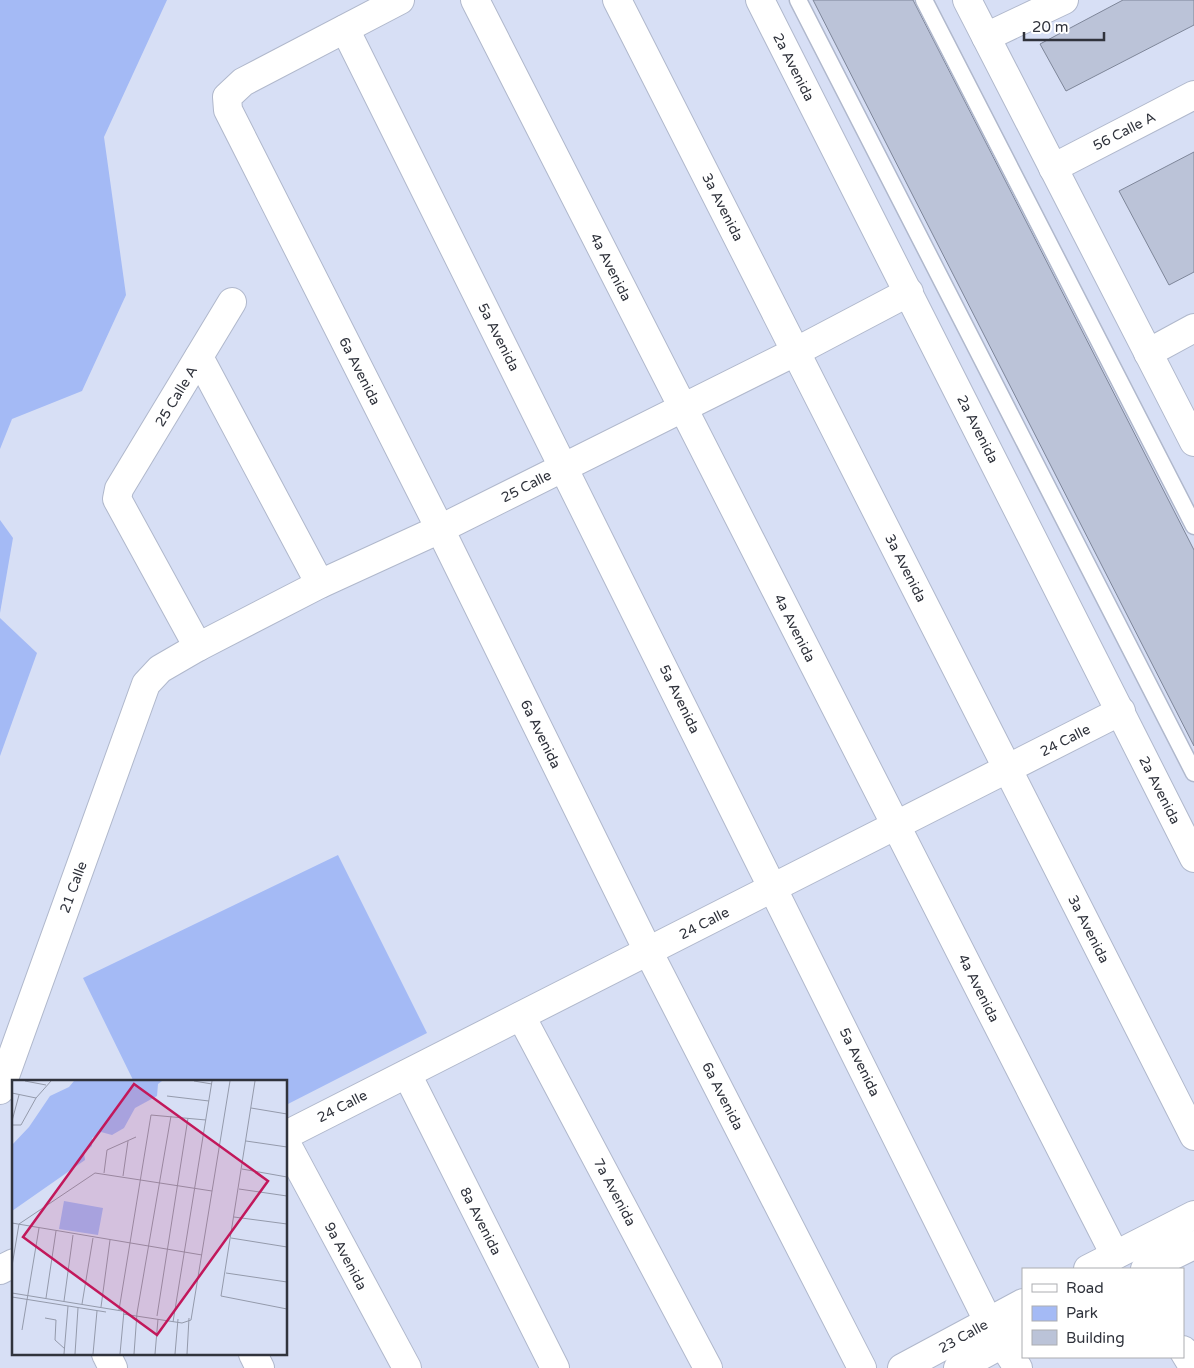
<svg xmlns="http://www.w3.org/2000/svg" width="1194" height="1368" font-family="'Varela Round',sans-serif">
  <rect width="100%" height="100%" fill="#d7dff5"/>
  <!-- green -->
  <g fill="#a4baf5">
    <polygon points="0,0 167,0 104,137 126,295 82,391 12,419 0,449"/>
    <polygon points="0,520 13,538 0,613"/>
    <polygon points="0,618 37,653 0,756"/>
    <polygon points="338,855 427,1033 286,1105 286,1082 134,1082 83,978"/>
  </g>
  <!-- building -->
  <g fill="#bbc3d8" stroke="#7e8699">
    <polygon points="813,0 913,0 1194,550 1194,746"/>
    <polygon points="1123,0 1194,0 1194,25 1066,91 1040,44"/>
    <polygon points="1194,152 1194,272 1169,285 1119,191"/>
  </g>
  <g fill="none" stroke-linecap="round" stroke-linejoin="round">
    <!-- lane casing -->
    <g stroke="#b0b8cc" stroke-width="19">
      <g id="lane">
        <polyline points="798,0 1194,773"/>
        <polyline points="924,0 1194,526"/>
      </g>
    </g>
    <!-- street casing -->
    <g stroke="#b0b8cc" stroke-width="30">
      <g id="street">
        <polyline points="400,0 243,82 227,97 228,110 440,529 648,951 862,1368"/>
        <polyline points="475,0 1115,1255"/>
        <polyline points="617,0 1194,1136"/>
        <polyline points="967,0 1194,442"/>
        <polyline points="345,29 988,1321 1018,1368"/>
        <polyline points="986,37 1064,0"/>
        <polyline points="1053,168 1194,95"/>
        <polyline points="1148,353 1194,328"/>
        <polyline points="199,357 320,584"/>
        <polyline points="198,647 117,499 119,489 232,302"/>
        <polyline points="521,1016 708,1368"/>
        <polyline points="407,1074 555,1368"/>
        <polyline points="0,1090 146,684 160,669 198,647 320,584 440,529 797,351 909,292"/>
        <polyline points="286,1135 1121,711"/>
        <polyline points="286,1143 407,1368"/>
        <polyline points="0,1270 14,1263"/>
        <polyline points="1183,1350 1194,1368"/>
        <polyline points="106,1354 113,1368"/>
        <polyline points="253,1354 260,1368"/>
      </g>
    </g>
    <!-- secondary casing -->
    <g stroke="#b0b8cc" stroke-width="30">
      <g id="secondary">
        <polyline points="760,0 1194,858"/>
        <polyline points="1088,1269 1194,1215"/>
        <polyline points="1145,1269 1194,1245"/>
        <polyline points="902,1368 1023,1303"/>
        <polyline points="958,1368 1023,1333"/>
      </g>
    </g>
    <!-- lane -->
    <use href="#lane" stroke="#fff" stroke-width="16"/>
    <!-- street -->
    <use href="#street" stroke="#fff" stroke-width="28"/>
    <!-- secondary -->
    <use href="#secondary" stroke="#fff" stroke-width="28"/>
  </g>
  <g text-anchor="middle" stroke-width="4.5" stroke-linejoin="round" paint-order="stroke">
    <!-- street labels -->
    <g font-size="14" fill="#30333c" stroke="#fff">
      <text transform="translate(794 67) rotate(63)" y="5">2a Avenida</text>
      <text transform="translate(1124 131) rotate(-27)" y="5">56 Calle A</text>
      <text transform="translate(723 207) rotate(63)" y="5">3a Avenida</text>
      <text transform="translate(611 267) rotate(63)" y="5">4a Avenida</text>
      <text transform="translate(499 337) rotate(63)" y="5">5a Avenida</text>
      <text transform="translate(360 371) rotate(63)" y="5">6a Avenida</text>
      <text transform="translate(176 396) rotate(-59)" y="5">25 Calle A</text>
      <text transform="translate(978 429) rotate(63)" y="5">2a Avenida</text>
      <text transform="translate(526 486) rotate(-27)" y="5">25 Calle</text>
      <text transform="translate(906 568) rotate(63)" y="5">3a Avenida</text>
      <text transform="translate(795 628) rotate(63)" y="5">4a Avenida</text>
      <text transform="translate(680 699) rotate(64)" y="5">5a Avenida</text>
      <text transform="translate(541 734) rotate(64)" y="5">6a Avenida</text>
      <text transform="translate(1065 740) rotate(-27)" y="5">24 Calle</text>
      <text transform="translate(1160 790) rotate(63)" y="5">2a Avenida</text>
      <text transform="translate(73 887) rotate(-70)" y="5">21 Calle</text>
      <text transform="translate(704 923) rotate(-27)" y="5">24 Calle</text>
      <text transform="translate(1089 929) rotate(63)" y="5">3a Avenida</text>
      <text transform="translate(979 988) rotate(63)" y="5">4a Avenida</text>
      <text transform="translate(860 1062) rotate(64)" y="5">5a Avenida</text>
      <text transform="translate(723 1096) rotate(63)" y="5">6a Avenida</text>
      <text transform="translate(342 1106) rotate(-27)" y="5">24 Calle</text>
      <text transform="translate(615 1192) rotate(62)" y="5">7a Avenida</text>
      <text transform="translate(481 1221) rotate(63)" y="5">8a Avenida</text>
      <text transform="translate(346 1256) rotate(62)" y="5">9a Avenida</text>
      <text transform="translate(963 1336) rotate(-29)" y="5">23 Calle</text>
    </g>
  </g>
  <!-- overview -->
  <g transform="translate(12 1080)">
    <rect width="275" height="275" fill="#d7dff5"/>
    <path d="M62,1H150L146,4L145,16L123,28L112,48L100,55L89,52L80,58V66L72,73L73,80L0,131V65L17,47L38,16L57,7ZM52,121L91,128L86,155L47,149Z" fill="#a4baf5"/>
    <path fill="none" stroke="#949aab" stroke-width="1" d="M13,1L34,5M182,1L200,4M243,1L209,216L275,229M0,13L24,18M155,16L197,21M239,28L275,34M0,41L7,15M0,45H9L24,18L39,1M234,61L275,67M230,89L275,97M92,93L95,70L124,57M111,96L116,61M227,109L275,116M222,137L275,144M0,143L190,175M219,158L275,167M0,186L7,144L83,93L200,111M214,193L275,202M0,213L110,231M0,217L94,232M34,218L44,151M52,221L61,155M70,224L81,158M89,227L98,160M107,230L139,35L194,40M111,234L170,243L179,240L218,1M145,236L176,38M33,238L44,240L43,260L53,269M161,242L200,1M10,250L27,148M52,274L56,226M63,274L66,228M81,274L85,231M108,274L112,231M122,274L125,233L159,36M143,274L146,239M163,274L166,239M175,274L177,238"/>
    <path fill="#c2185b" fill-opacity="0.15" stroke="#c2185b" stroke-width="2.5" d="M122,4L256,101L145,255L11,157Z"/>
    <rect width="275" height="275" fill="none" stroke="#30333c" stroke-width="2.5"/>
  </g>
  <!-- legend -->
  <rect x="1022" y="1268" width="162" height="90" fill="#ffffff" stroke="#acadb1"/>
  <rect x="1032" y="1284" width="25" height="8" fill="#ffffff" stroke="#acadb1"/>
  <text x="1066" y="1293" font-size="15" fill="#30333c">Road</text>
  <rect x="1032" y="1306" width="25" height="15" fill="#a4baf5" stroke="#acadb1"/>
  <text x="1066" y="1318" font-size="15" fill="#30333c">Park</text>
  <rect x="1032" y="1330" width="25" height="15" fill="#bbc3d8" stroke="#acadb1"/>
  <text x="1066" y="1343" font-size="15" fill="#30333c">Building</text>
  <!-- scale -->
  <path d="M1024 32v8h80v-8" fill="none" stroke="#30333c" stroke-width="2.5"/>
  <text x="1032" y="32" font-size="15" fill="#30333c" stroke="#ffffff" stroke-width="4" paint-order="stroke">20 m</text>
</svg>
